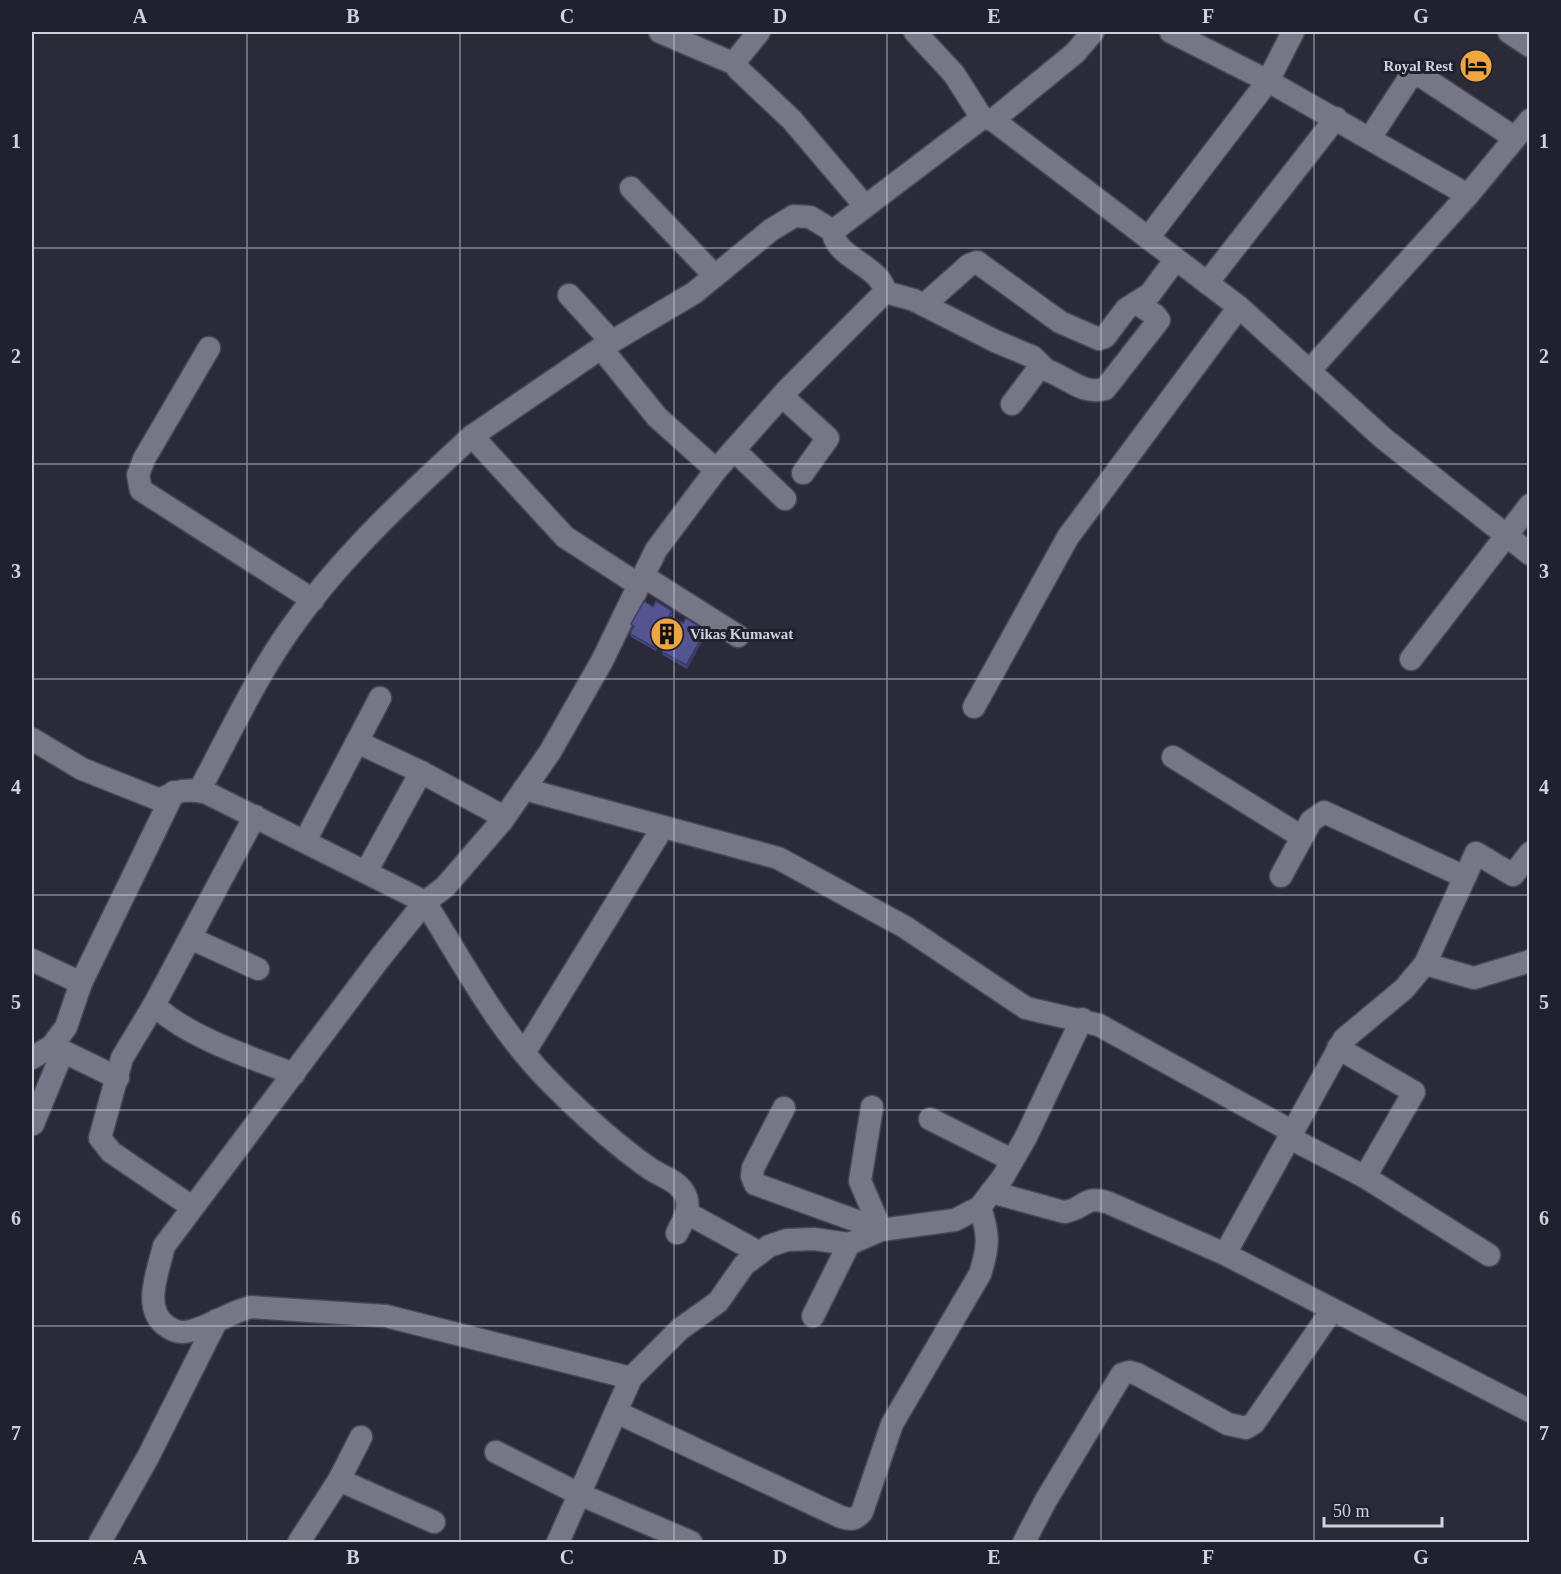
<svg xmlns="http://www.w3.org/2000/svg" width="1561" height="1574" font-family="'Times New Roman',serif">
  <rect width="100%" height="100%" fill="#2a2a38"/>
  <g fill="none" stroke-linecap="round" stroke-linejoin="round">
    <!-- minor casing -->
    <g stroke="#474854" stroke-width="25">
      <g id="minor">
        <polyline points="660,32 735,64"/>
        <polyline points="759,32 737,59 738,69 792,120 865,206"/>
        <polyline points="915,32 954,74 982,118"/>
        <polyline points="1171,32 1268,81 1468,195 1530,120"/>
        <polyline points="1509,32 1530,46"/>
        <polyline points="993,120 1075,53 1093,32"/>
        <polyline points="1370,138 1408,80 1418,74 1515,138"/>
        <polyline points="631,188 715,276"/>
        <polyline points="1148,238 1268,81 1293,32"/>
        <polyline points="1207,283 1336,118"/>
        <polyline points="885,292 914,300 995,341 1033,357 1045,369"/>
        <polyline points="569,295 612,342"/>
        <polyline points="924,305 969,265 977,262 1060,322 1099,339 1105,337 1126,309 1150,294 1176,259"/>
        <polyline points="209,348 144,459 138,475 141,490 313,600"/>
        <polyline points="601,348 657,417 716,470"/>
        <polyline points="1310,370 1468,195"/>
        <polyline points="782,396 828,438 803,473"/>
        <path d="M1012,404L1036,372L1042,369C1063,373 1081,396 1105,389L1159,320L1155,315L1136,303"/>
        <polyline points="734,450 785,499"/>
        <polyline points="643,576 738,636"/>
        <polyline points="639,585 565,537 472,436 601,348 694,293 771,230 794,216 810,217 833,231"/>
        <polyline points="1411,659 1530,505"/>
        <polyline points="974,707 1068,537 1239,307"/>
        <path d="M32,739L82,769L160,800C177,790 189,788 207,793L425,902L445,887L502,821L550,752L602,661L656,550L716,470L788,389L885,292C882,266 834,258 833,231L982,118L993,120L1239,307L1383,438L1530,554"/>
        <polyline points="357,742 421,772 504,817"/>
        <polyline points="1173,757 1302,837"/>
        <polyline points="524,789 778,858 905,927 1026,1008 1099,1025 1291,1131"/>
        <path d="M199,791C230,734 258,672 296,621C346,552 410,493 472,436"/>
        <path d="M255,816L154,1005C189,1038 250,1057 294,1074"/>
        <polyline points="305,841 380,698"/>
        <polyline points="366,872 421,772"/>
        <polyline points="1281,876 1311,821 1324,812 1465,877"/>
        <polyline points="190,938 258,969"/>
        <polyline points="32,960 81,983"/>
        <polyline points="1425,964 1474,978 1530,961"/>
        <polyline points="154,1005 122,1058 100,1138 111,1152 192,1207"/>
        <polyline points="52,1046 118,1078"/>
        <polyline points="1338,1048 1414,1092 1365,1177"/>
        <polyline points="524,1053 663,827"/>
        <polyline points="32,1058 52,1046 66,1027 81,983 174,792"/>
        <polyline points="872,1107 860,1181 881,1230"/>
        <polyline points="784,1108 753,1168 752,1176 755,1184 857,1221 872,1233"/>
        <polyline points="930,1119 1012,1160"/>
        <polyline points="33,1124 63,1051"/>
        <polyline points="1288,1137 1365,1177 1489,1255"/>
        <path d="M991,1192L1064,1212C1086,1209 1084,1194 1109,1203L1225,1254L1530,1411"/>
        <polyline points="687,1213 758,1252"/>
        <polyline points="1225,1254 1344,1039 1404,989 1425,964 1476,853 1513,875 1530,853"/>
        <polyline points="813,1316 849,1244"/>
        <path d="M631,1378L386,1316L251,1307C231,1312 214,1324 194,1330C184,1333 177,1333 168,1327C141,1310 158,1272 164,1246L380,958L425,902C465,966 499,1032 553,1085C582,1114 615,1144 649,1168C660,1176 675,1179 683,1191C693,1206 684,1219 677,1233"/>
        <path d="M616,1412L841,1517C851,1520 855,1520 862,1512L892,1424L980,1274C989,1246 989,1235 980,1207"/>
        <polyline points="496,1452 579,1494 691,1542"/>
        <polyline points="339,1480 434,1522"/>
        <polyline points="100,1542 148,1457 217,1320"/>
        <polyline points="299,1542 339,1480 361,1437"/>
        <polyline points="558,1542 631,1378 680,1329 718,1302 744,1265 769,1246 787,1240 814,1239 849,1244 881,1230 955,1220 980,1207 1003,1177 1026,1137 1082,1019"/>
        <polyline points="1024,1542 1046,1500 1122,1374 1129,1372 1137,1374 1228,1424 1246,1428 1254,1423 1332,1310"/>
      </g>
    </g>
    <!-- minor -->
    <use href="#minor" stroke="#757787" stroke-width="22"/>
  </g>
  <!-- wall -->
  <polygon fill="#48487e" points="653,607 673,614 671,617 683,623 702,628 703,631 700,636 702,637 703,640 687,669 663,655 662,652 666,645 661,642 656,651 631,637 630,634 634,628 631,624"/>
  <!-- shaded-wall -->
  <g fill="#3b3b67">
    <polygon points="702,628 703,631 699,638 698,634"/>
    <polygon points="702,637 703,640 687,669 686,665"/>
    <polygon points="660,639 661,642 656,651 655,648"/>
  </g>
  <!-- building -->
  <polygon fill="#545493" stroke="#3b3b67" stroke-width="1.5" points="644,601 653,607 656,601 672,611 669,616 683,623 686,618 702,628 698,634 702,637 686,665 662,652 667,643 660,639 655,648 630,634 634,626 631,624"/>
  <!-- grid -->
  <path fill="none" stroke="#d0d1da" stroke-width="1.5" stroke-opacity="0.55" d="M247,32V1542M460,32V1542M674,32V1542M887,32V1542M1101,32V1542M1314,32V1542M32,248H1530M32,464H1530M32,679H1530M32,895H1530M32,1110H1530M32,1326H1530"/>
  <!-- icons -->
  <defs>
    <g id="hotel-disc" transform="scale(1.725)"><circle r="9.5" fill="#f0a63e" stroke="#20212e"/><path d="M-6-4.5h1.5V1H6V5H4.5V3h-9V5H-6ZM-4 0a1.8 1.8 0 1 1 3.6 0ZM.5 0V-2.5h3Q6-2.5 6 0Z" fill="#111"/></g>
    <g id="building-disc" transform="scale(1.725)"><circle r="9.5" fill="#f0a63e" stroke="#20212e"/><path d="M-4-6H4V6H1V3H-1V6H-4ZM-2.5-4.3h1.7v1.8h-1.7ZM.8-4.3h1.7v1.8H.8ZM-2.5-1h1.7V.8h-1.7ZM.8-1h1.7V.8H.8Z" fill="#111"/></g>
  </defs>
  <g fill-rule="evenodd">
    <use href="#hotel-disc" x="1476" y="66"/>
    <use href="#building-disc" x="667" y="634"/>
  </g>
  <g text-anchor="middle" stroke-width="6" stroke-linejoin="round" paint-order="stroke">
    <!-- poi labels -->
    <g font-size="15" font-weight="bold" fill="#d0d1da" stroke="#20212e" text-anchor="end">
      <text x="1453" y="71">Royal Rest</text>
      <text x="690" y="639" text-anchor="start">Vikas Kumawat</text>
    </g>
  </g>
  <!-- border -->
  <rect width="1561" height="1574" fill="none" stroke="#20212e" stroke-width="66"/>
  <!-- scale -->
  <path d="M1324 1517v9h118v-9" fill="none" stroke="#d0d1da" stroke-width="3"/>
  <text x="1333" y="1517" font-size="18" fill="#d0d1da" stroke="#20212e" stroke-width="4.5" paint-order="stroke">50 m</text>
  <rect x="33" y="33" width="1495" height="1508" fill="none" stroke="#d0d1da" stroke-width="2"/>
  <g font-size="20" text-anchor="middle" font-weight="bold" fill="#d0d1da">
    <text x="140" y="23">A</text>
    <text x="353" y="23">B</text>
    <text x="567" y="23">C</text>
    <text x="780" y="23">D</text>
    <text x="994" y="23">E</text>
    <text x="1208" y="23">F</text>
    <text x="1421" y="23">G</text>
    <text x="16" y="148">1</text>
    <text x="1544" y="148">1</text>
    <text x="16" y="363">2</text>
    <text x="1544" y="363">2</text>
    <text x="16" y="578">3</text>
    <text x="1544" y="578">3</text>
    <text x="16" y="794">4</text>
    <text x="1544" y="794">4</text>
    <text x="16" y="1009">5</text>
    <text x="1544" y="1009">5</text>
    <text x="16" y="1225">6</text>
    <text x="1544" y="1225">6</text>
    <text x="16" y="1440">7</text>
    <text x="1544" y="1440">7</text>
    <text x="140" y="1564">A</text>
    <text x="353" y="1564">B</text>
    <text x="567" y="1564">C</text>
    <text x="780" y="1564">D</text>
    <text x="994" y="1564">E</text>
    <text x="1208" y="1564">F</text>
    <text x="1421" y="1564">G</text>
  </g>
</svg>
